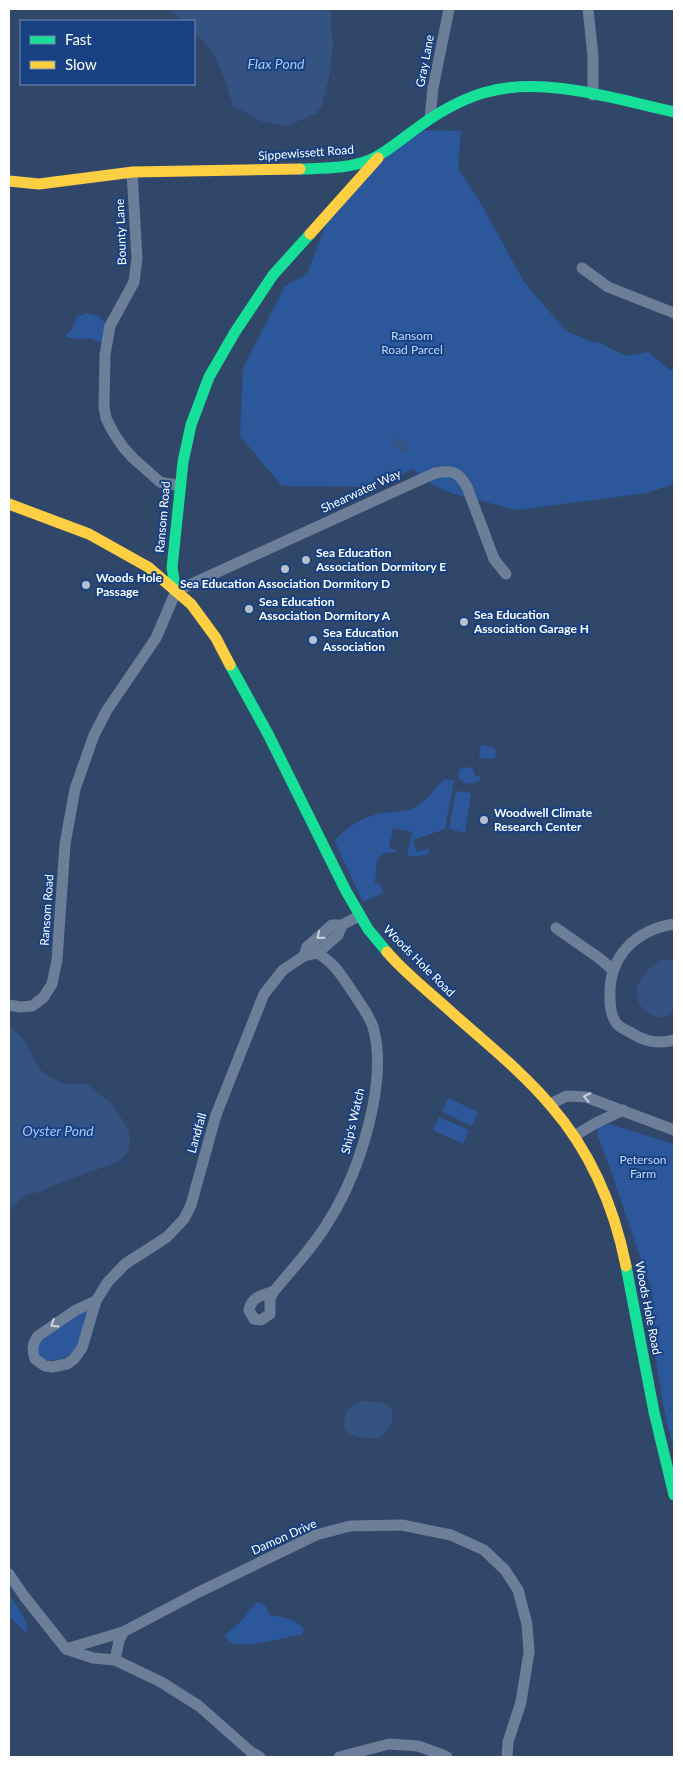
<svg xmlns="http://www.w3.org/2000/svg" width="683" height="1766" font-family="Lato,sans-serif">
  <rect width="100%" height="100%" fill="#30476a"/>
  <!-- green -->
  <g fill="#2c579a">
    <polygon points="411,130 461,131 458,168 481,204 524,282 566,331 594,343 598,342 626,356 648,352 669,369 674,370 674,484 647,493 517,510 454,494 433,485 413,469 374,487 282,486 240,436 243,368 285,286 307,274 333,205"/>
    <polygon points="87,313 98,316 107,324 103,343 89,338 75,339 66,337 67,334 72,329 77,317"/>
    <polygon points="481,745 494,748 496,753 494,758 490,759 479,758"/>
    <polygon points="468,767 473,769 475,776 480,776 480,781 473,782 473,784 463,783 463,780 458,779 459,769"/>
    <path d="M444,779L454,781L445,829L413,840L417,852L429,848V854L413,857L407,854L412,832L393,828L389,848L396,850L395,852L383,853L377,860L375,883C381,884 382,886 383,893L363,902L335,842V840C347,827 364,816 382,813C392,812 403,812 413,808C426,802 434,790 444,779Z"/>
    <polygon points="456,791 471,793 465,833 449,829"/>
    <polygon points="448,1098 478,1112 472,1126 442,1112"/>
    <polygon points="439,1117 469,1130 463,1144 433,1130"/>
    <polygon points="609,1124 674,1144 674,1452 663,1404 653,1341 652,1291 606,1157 598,1138 597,1130 601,1126"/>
    <path d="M88,1310C83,1332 82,1357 55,1360C47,1362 43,1360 38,1353L39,1341L78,1315Z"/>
    <path d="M9,1593C15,1606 30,1620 27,1634L9,1616Z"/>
    <path d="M258,1602L266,1606L270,1615C281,1617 297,1619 304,1629L301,1635C277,1638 254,1648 230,1643L225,1636C230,1629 238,1625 244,1618C249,1612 251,1607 258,1602Z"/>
  </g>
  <!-- water -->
  <g fill="#345282">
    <path d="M168,9H330L333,45L330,74L321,108L315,114L286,126L261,121L233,106C227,84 215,45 194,34V21H183Z"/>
    <path d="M396,438C403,437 406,443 409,448L407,452L404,453L401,452V449L394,447L393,442Z"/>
    <path d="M661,960H673L674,961V1009L670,1015L657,1018C640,1009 638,1006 636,987L650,968Z"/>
    <polygon points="9,1026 23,1038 38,1066 43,1073 60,1082 71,1084 87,1084 113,1105 129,1131 130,1139 128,1152 118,1162 61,1182 45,1190 23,1196 9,1212"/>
    <path d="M365,1401C372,1402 383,1401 389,1406C399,1416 388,1432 379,1438C371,1438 359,1439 351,1435C340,1429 344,1410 353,1405C356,1402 361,1402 365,1401Z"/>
  </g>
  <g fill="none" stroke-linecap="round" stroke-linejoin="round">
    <!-- street -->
    <g stroke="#6c7e98" stroke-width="11">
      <polyline points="588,9 593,56 593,95"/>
      <polyline points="430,118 433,88 449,9"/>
      <polyline points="132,172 137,258 134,282 110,326 105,355 104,407 106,418 113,432 123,447 133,458 160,482 180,486"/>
      <polyline points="582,268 608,287 674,313"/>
      <path d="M674,924C635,930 608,957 610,998C610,1006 611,1017 617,1024C620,1028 629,1031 633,1034C646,1042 660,1044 674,1040"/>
      <polyline points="556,928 599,958 613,970"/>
      <polyline points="304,956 307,947 332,925 342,925 359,916"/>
      <path d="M9,1005L20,1007L32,1006L43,998L52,984L57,960L65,844L75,789L94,735L107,710L156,638L176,591L435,473C452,470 458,471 467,487L494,559L506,574"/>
      <polyline points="550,1104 567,1096 586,1097 674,1130"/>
      <polyline points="574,1136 596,1123 623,1110"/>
      <path d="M274,1291C293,1268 315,1245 330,1219C359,1172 389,1082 373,1027C369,1015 361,1005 354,994C343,978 335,963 317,953"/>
      <path d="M274,1291L270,1299V1314L261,1320L254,1319L249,1310C251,1297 263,1295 274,1291Z"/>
      <path d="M96,1301L76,1310L38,1336C32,1344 32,1350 35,1359L45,1366L52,1367L67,1364L74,1359L82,1348L96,1301L107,1283L125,1264L167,1237L184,1219L191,1205L216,1115L264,994L283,970L304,956L317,953L338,935L342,925"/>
      <polyline points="9,1574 24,1596 66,1649 93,1658 115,1660 161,1682 199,1706 251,1752 260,1757"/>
      <polyline points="66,1649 123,1632"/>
      <polyline points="115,1660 119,1641 123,1632 197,1593 316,1535 350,1526 402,1525 451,1535 484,1550 505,1570 518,1590 527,1624 529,1652 521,1702 508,1742 507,1757"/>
      <polyline points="339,1757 389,1744 418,1746 443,1755 447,1757"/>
    </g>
    <!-- fast -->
    <g stroke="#16e098" stroke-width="11">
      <path d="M300,169C324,168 350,169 372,159C387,152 399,141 413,131C434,115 457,101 483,93C542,75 615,99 674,112"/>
      <polyline points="176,591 172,568 183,462 191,425 209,377 235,332 273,275 310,234"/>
      <polyline points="230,665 268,734 346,891 368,929 387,952"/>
      <polyline points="626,1266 654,1412 674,1495"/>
    </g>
    <!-- slow -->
    <g stroke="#ffcf43" stroke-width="11">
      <polyline points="9,181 39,184 133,172 300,169"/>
      <polyline points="310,234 378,158"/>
      <polyline points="9,504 89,534 148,567 191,604 216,638 230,665"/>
      <path d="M387,952C405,973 428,991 448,1009C482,1040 522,1071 551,1106C591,1152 614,1206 626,1266"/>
    </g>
  </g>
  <!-- one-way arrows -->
  <defs><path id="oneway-chevron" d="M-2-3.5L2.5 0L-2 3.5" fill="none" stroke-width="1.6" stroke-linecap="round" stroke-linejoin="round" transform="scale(1.25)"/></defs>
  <g stroke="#ccd2db">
    <use href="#oneway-chevron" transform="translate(320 936) rotate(140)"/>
    <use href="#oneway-chevron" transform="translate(587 1097) rotate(-168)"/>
    <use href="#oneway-chevron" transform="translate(54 1324) rotate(148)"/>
  </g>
  <!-- markers -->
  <g fill="#b7bfcb" stroke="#184183" stroke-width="2">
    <circle cx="306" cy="560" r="5"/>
    <circle cx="285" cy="569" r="5"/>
    <circle cx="86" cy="585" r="5"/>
    <circle cx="249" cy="609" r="5"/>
    <circle cx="464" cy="622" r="5"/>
    <circle cx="313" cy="640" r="5"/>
    <circle cx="484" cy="820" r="5"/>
  </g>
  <g text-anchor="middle" stroke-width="4" stroke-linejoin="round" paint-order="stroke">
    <!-- street labels -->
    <g font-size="12" fill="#fff" stroke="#184183">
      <text transform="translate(425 61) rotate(-79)" y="4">Gray Lane</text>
      <text transform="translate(306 153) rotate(-4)" y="4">Sippewissett Road</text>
      <text transform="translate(121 232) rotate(-92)" y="4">Bounty Lane</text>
      <text transform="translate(361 491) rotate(-25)" y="4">Shearwater Way</text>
      <text transform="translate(163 517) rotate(-85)" y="4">Ransom Road</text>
      <text transform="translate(47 910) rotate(-86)" y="4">Ransom Road</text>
      <text transform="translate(419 961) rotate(45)" y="4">Woods Hole Road</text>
      <text transform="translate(353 1121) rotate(-77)" y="4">Ship's Watch</text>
      <text transform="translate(197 1133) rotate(-74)" y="4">Landfall</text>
      <text transform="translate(648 1308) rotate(79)" y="4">Woods Hole Road</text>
      <text transform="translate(284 1537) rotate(-24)" y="4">Damon Drive</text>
    </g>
    <!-- park labels -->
    <g font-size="12" fill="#c2d8f9" stroke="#184183">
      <text x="412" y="340">Ransom<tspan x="412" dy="14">Road Parcel</tspan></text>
      <text x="643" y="1164">Peterson<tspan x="643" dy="14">Farm</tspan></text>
    </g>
    <!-- poi labels -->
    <g font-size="12" font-weight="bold" fill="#fff" stroke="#184183" text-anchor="start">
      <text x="316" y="557">Sea Education<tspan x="316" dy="14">Association Dormitory E</tspan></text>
      <text x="96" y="582">Woods Hole<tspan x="96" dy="14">Passage</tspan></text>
      <text x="285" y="588" text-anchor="middle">Sea Education Association Dormitory D</text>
      <text x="259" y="606">Sea Education<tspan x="259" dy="14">Association Dormitory A</tspan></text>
      <text x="474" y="619">Sea Education<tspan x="474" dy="14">Association Garage H</tspan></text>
      <text x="323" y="637">Sea Education<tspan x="323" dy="14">Association</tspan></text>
      <text x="494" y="817">Woodwell Climate<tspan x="494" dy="14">Research Center</tspan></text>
    </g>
    <!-- water labels -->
    <g font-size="14" font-style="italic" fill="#a8c7f3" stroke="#184183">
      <text x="276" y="69">Flax Pond</text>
      <text x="58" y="1136">Oyster Pond</text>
    </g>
  </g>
  <!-- border -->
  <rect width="683" height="1766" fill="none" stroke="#ffffff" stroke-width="20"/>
  <!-- legend -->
  <rect x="20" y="20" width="175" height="65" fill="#184183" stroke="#748db5"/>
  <rect x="30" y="36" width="25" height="8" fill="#16e098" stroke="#748db5"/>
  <text x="65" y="45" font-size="15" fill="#ffffff">Fast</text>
  <rect x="30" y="61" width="25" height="8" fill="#ffcf43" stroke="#748db5"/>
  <text x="65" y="70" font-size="15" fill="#ffffff">Slow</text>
</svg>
